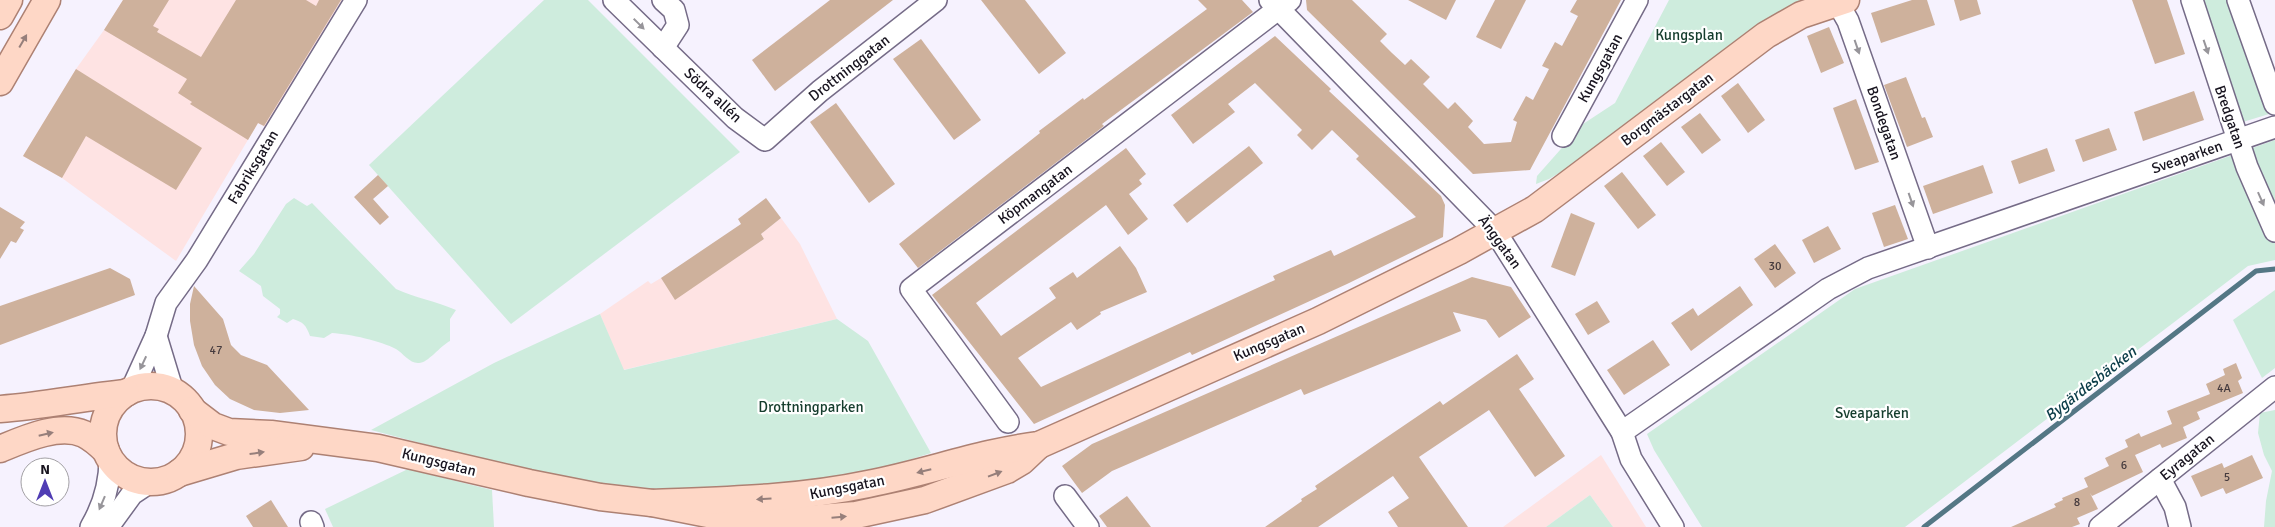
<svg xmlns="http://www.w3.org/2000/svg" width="2275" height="527" font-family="Signika,sans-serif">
  <rect width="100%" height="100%" fill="#f6f2fe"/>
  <!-- education -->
  <g fill="#fee3e3">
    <polygon points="123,0 342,0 265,127 258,123 176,261 62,178 23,156 76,69 104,30"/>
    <polygon points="781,218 800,244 837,319 623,370 600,314 648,281 651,284 661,278 675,299 764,239 761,234"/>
    <polygon points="1601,455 1646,527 1613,527 1590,495 1546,527 1503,527"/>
  </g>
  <!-- green -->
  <g fill="#ceecdd">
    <polygon points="544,0 588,0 740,152 511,324 369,165"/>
    <polygon points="1669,0 1800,0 1591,154 1549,179 1536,184 1537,176 1583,124 1615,103"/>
    <polygon points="2199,0 2232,0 2269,114 2243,122"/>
    <polygon points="2275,140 2275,260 2248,266 1905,527 1702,527 1654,450 1647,434 1855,289"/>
    <path d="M294,198L307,206L312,203L396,289C415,298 436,301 456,310L450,319V341C440,346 428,363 419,363C410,364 403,353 396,349C381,341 350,334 332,333L324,338L310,336C306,325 303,322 293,319L287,323L277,317L280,314V309L263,296L261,286L239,271L254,254L286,204Z"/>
    <polygon points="2275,290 2275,368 2262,378 2233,320"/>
    <polygon points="600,314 624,370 837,319 868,341 931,453 823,487 696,493 579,481 485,460 371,430 494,363"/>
    <polygon points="2275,410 2275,527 2264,527 2266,501 2272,471 2264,455 2258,433 2260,413"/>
    <polygon points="408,469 492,490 494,527 333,527 325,509"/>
    <polygon points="1590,495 1613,527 1546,527"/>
  </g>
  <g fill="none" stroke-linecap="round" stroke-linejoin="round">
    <!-- stream -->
    <polyline stroke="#547785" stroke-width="5" points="1924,527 2256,271 2275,269"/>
  </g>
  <!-- building -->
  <g fill="#ceb19c">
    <polygon points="123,0 169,0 153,26 159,29 157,32 201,57 236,0 306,0 316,6 319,0 341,0 264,126 258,123 248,140 190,104 192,102 178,93 187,79 104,30"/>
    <polygon points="830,0 893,0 775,91 752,60"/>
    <polygon points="981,0 1025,0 1066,53 1039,74"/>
    <polygon points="1198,0 1242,0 1253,12 1102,124 1104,126 918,268 899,244 1040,133 1039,131 1083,98 1084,100 1207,9"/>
    <polygon points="1306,0 1352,0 1387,34 1380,41 1392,53 1405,65 1411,59 1430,77 1423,84 1448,109 1455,102 1473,121 1468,127 1484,144 1511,142 1517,122 1513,120 1526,96 1533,100 1549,69 1542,66 1555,42 1562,46 1578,16 1570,12 1577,0 1621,0 1530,170 1473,174 1307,10"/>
    <polygon points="1408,0 1456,0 1446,20"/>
    <polygon points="1495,0 1526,0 1501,49 1476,37"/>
    <polygon points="1912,0 1927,0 1935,25 1881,43 1871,13"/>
    <polygon points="1954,0 1977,0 1981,14 1960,21"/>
    <polygon points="2132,0 2167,0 2185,54 2155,64"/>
    <polygon points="1829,27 1844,63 1821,73 1807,36"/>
    <polygon points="1275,36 1331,89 1329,91 1441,196 1445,205 1443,237 1347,284 1192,355 1190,352 1034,424 932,295 1126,148 1146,174 1139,180 1142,184 1129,194 1148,219 1128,235 1106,205 976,303 1001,336 1056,298 1049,288 1073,272 1077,278 1120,246 1136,268 1147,292 1100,312 1101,314 1077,330 1071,322 1018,358 1041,387 1275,280 1273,276 1331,250 1334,256 1416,217 1356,159 1359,156 1332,130 1312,150 1297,135 1302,130 1255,83 1228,104 1235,112 1193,144 1171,115"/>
    <polygon points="921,39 981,120 954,140 893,59"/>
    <polygon points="76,69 202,148 176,190 86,136 62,178 23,156"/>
    <polygon points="1906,77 1922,118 1925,117 1933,137 1907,147 1884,85"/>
    <polygon points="1738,83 1765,120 1748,133 1721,96"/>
    <polygon points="2194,91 2204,120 2143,141 2134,112"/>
    <polygon points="1856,99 1879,162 1855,170 1833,108"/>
    <polygon points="836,103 895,184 869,203 810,122"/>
    <polygon points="1700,113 1721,140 1702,154 1681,127"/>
    <polygon points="2109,128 2117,150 2083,162 2075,140"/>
    <polygon points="1661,142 1685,172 1667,186 1643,156"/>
    <polygon points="1249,146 1263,163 1187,223 1173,205"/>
    <polygon points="2047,148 2055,171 2019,184 2011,161"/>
    <polygon points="1983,165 1993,193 1933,214 1923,186"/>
    <polygon points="1622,172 1656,215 1638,229 1604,186"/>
    <polygon points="378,175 388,186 373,199 389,217 380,225 354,197"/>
    <polygon points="766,198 781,218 761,234 764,239 675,300 661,278 741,224 738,219"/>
    <polygon points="1895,205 1908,239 1884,247 1872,213"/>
    <polygon points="0,207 25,222 20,228 24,230 16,243 11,241 0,259"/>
    <polygon points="1571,213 1595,223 1575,276 1551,267"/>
    <polygon points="1828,226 1841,249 1814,263 1802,240"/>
    <polygon points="1775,244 1796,273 1775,288 1754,259"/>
    <polygon points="110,268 130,279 135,295 0,345 0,306"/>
    <polygon points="1472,277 1511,287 1531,317 1499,338 1486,320 1453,312 1461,331 1304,395 1301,389 1112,471 1082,493 1062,466 1092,444"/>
    <polygon points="194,286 223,319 231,345 241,355 267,365 309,410 280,413 254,410 230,399 215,385 202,366 194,345 190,321 190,304"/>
    <polygon points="1740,286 1753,305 1691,351 1671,323 1693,308 1698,316"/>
    <polygon points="1597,301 1610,322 1588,335 1575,314"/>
    <polygon points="1653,340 1670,365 1624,395 1607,370"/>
    <polygon points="1517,354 1534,379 1519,389 1565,456 1535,477 1489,410 1419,457 1468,527 1398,527 1388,512 1409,498 1393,476 1318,527 1265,527 1302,501 1301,499 1317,489 1315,486 1440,401 1443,405"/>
    <polygon points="2236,363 2242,378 2238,381 2243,393 2197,412 2200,419 2183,427 2187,438 2162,448 2160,444 2135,455 2143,472 2092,496 2090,493 2098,509 2077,518 2080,524 2072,527 2011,527 2056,507 2054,504 2063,500 2062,498 2088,487 2084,478 2109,466 2105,458 2128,447 2125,440 2139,433 2141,437 2172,424 2167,411 2210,394 2206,384 2225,375 2223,369"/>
    <polygon points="2252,455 2263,478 2226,494 2223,488 2201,497 2191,476 2222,463 2224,468"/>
    <polygon points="1127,496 1151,527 1107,527 1099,516"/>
    <polygon points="271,500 288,527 253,527 246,516"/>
  </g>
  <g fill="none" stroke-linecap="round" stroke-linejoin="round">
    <!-- minor casing -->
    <g stroke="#756b87" stroke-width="24">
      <g id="minor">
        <polyline points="614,0 735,118 765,140 820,91 936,0"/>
        <polyline points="1270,0 1495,231 1622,432 1631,459 1673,527"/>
        <polyline points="1836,0 1848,21 1928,248"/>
        <polyline points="2192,0 2247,167 2275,231"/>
        <polyline points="2238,0 2275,104"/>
        <polyline points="663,48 678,25 674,10 663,0"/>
        <polyline points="1563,136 1637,0"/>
        <polyline points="156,336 173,392"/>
        <polyline points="131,391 156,336 166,303 197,260 356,0"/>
        <polyline points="1008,422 911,289 1290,0"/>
        <polyline points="1622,432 1828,289 1868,268 2275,127"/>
        <polyline points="2160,479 2175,507 2180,527"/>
        <polyline points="1065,496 1088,527"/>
        <polyline points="311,522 313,527"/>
        <path d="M91,527C104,505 110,484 110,459"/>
        <polyline points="108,527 132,494 150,482"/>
        <polyline points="2100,527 2275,387"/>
      </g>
    </g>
    <!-- major casing -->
    <g stroke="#ad8173" stroke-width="29">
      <g id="major">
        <polyline points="0,16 9,0"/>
        <polyline points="0,82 47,0"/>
        <circle cx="151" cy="434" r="48"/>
        <path d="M0,409C43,406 84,397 126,393"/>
        <polyline points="192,410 213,426 229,432 271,434 378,448 529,483 600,497 652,503 728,518 783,521 856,515 925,500 1007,470 1022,461 1039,445"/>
        <path d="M0,449C24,439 59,423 84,434C92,438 99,444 106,451"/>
        <polyline points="179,473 236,456 301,447"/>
        <path d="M652,503C725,500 797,499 868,484C926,473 981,452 1039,445L1318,321L1459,251L1535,209L1766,35L1801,15L1846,0"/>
      </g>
    </g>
    <!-- minor -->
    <use href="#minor" stroke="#fff" stroke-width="21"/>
    <!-- major -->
    <use href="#major" stroke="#fed7c6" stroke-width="26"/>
  </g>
  <!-- one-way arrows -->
  <defs><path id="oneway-solid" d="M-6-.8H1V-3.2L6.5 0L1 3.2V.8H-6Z" transform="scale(1.25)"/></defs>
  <g fill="#97959a">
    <use href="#oneway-solid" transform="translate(639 24) rotate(45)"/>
    <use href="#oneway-solid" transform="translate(1857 47) rotate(71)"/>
    <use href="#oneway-solid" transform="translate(2206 47) rotate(71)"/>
    <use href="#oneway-solid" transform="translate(2261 199) rotate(66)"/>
    <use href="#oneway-solid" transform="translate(1911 200) rotate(71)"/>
    <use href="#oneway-solid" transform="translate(143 363) rotate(115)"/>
    <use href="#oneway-solid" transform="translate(102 503) rotate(113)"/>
  </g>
  <g fill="#967f7b">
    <use href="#oneway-solid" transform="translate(23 41) rotate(-60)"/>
    <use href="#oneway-solid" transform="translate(46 434) rotate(-13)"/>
    <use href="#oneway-solid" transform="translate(257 453) rotate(-8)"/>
    <use href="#oneway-solid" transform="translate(924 471) rotate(166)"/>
    <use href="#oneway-solid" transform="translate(995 474) rotate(-21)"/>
    <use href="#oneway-solid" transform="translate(764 499) rotate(176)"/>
    <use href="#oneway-solid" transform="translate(839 517) rotate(-5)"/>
  </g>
  <g text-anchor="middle" stroke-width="4.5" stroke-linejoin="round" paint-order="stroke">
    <!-- number labels -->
    <g font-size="12" fill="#463b3e">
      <text x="1775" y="270">30</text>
      <text x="216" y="354">47</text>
      <text x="2224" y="392">4A</text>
      <text x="2124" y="469">6</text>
      <text x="2227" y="481">5</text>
      <text x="2077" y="506">8</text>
    </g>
    <!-- park labels -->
    <g font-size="15" fill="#153d2d" stroke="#fff">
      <text x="1689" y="40">Kungsplan</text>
      <text x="811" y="412">Drottningparken</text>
      <text x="1872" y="418">Sveaparken</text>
    </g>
    <!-- street labels -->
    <g font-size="15" fill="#18141f" stroke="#fff">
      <text transform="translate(849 68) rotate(-38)" y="5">Drottninggatan</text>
      <text transform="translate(1600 68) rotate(-61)" y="5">Kungsgatan</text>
      <text transform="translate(713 95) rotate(43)" y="5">Södra allén</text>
      <text transform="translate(1667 109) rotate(-37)" y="5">Borgmästargatan</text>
      <text transform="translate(2230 117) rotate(71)" y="5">Bredgatan</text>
      <text transform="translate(1884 123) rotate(71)" y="5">Bondegatan</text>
      <text transform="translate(2187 157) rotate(-19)" y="5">Sveaparken</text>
      <text transform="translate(253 167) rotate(-59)" y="5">Fabriksgatan</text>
      <text transform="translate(1035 194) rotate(-37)" y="5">Köpmangatan</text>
      <text transform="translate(1500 242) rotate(54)" y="5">Änggatan</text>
      <text transform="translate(1269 342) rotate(-23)" y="5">Kungsgatan</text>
      <text transform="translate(2187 457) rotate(-39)" y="5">Eyragatan</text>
      <text transform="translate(439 462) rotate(14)" y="5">Kungsgatan</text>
      <text transform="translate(847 487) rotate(-11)" y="5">Kungsgatan</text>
    </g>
    <!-- water labels -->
    <g font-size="16" font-style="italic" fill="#0c3d49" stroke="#fff">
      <text transform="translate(2090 383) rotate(-38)" y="6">Bygärdesbäcken</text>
    </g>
  </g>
  <!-- north arrow -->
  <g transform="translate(45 482)"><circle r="24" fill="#ffffff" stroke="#a3a1a5"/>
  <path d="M0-4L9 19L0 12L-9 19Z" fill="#503db4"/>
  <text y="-8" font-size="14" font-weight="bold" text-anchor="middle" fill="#18141f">N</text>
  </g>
</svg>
